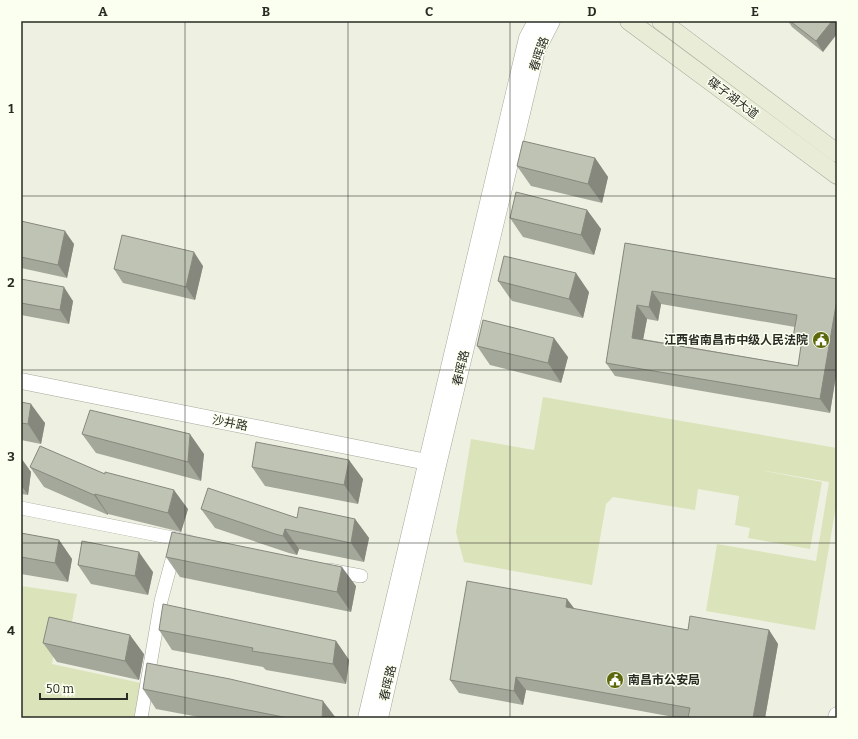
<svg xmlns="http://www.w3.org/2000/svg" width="858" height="739" font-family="Bitter,'Noto Sans SC',serif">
  <rect width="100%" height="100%" fill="#eef1e2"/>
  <!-- green -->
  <g fill="#dbe3ba">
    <polygon points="543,397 837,448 837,500 815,630 706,611 717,544 816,561 829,482 760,470 822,482 810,549 748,538 750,528 735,525 739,496 698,489 695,510 613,497 606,504 592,585 464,562 456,532 471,439 534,450"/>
    <polygon points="21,586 77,594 69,638 57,636 52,664 141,683 134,718 21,718"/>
  </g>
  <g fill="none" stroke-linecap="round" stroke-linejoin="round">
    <!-- minor casing -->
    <g stroke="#a5a89a" stroke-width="14">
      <g id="minor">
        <polyline points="21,508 188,541"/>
        <polyline points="329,570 361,576"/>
        <polyline points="141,718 161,601 172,560 177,548"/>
      </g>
    </g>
    <!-- tertiary casing -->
    <g stroke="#a5a89a" stroke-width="17">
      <g id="tertiary">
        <polyline points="21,381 437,464"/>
        <polyline points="366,718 527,38 536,21"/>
        <polyline points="380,718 438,465 537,50 552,21"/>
        <polyline points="836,718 837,715"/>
      </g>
    </g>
    <!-- secondary casing -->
    <g stroke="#a5a89a" stroke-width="19">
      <g id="secondary">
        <polyline points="629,21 837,175"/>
        <polyline points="661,21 837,153"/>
      </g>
    </g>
    <!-- minor -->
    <use href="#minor" stroke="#fff" stroke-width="13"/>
    <!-- tertiary -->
    <use href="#tertiary" stroke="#fff" stroke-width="16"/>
    <!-- secondary -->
    <use href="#secondary" stroke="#e9ecd7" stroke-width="18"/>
  </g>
  <!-- wall -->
  <g fill="#a4a89b" fill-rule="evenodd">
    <polygon points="788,21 837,21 823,52 792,27"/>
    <polygon points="595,158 608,177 602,203 531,186 517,166"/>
    <polygon points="587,210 601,229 594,255 523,237 510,218"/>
    <polygon points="21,221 74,244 67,278 21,268"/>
    <path d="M625,243L837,279V369L830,413L615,376L606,363ZM661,304L795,327L793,337L801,348L798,366L643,339L647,319L658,321Z"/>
    <polygon points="203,266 195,300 123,283 114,269"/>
    <polygon points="21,279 73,301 69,324 21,315"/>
    <polygon points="498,281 589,292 583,318 512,301"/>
    <polygon points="477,346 568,357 561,383 490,365"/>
    <polygon points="21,402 45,423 41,444 21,440"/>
    <polygon points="82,434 204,454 201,481 96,453"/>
    <polygon points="21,458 31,472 28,495 21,494"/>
    <polygon points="30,467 188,509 181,532 108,514 108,515 44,487"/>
    <polygon points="252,467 363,479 358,504 265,486"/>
    <polygon points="201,509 297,518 355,519 369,538 364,562 299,549 297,555 289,553 215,528"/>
    <polygon points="21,533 59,540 72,559 68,582 21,574"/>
    <polygon points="166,557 356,586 351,612 180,577"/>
    <polygon points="78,565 153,572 148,595 91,584"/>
    <polygon points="567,599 574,609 688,630 769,630 778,644 765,718 679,718 526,690 523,705 459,693 450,680"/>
    <polygon points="159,630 336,641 349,660 346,684 266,670 263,667 172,650"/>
    <polygon points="43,643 144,654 139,680 57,662"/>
    <polygon points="143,689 336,718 204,718 156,709"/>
  </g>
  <!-- shaded-wall -->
  <g fill="#86887e">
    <polygon points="832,21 837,21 837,34 823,52 816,41"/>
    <polygon points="595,158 608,177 602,203 588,184"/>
    <polygon points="587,210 601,229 594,255 581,235"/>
    <polygon points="65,231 74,244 67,278 58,265"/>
    <polygon points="194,252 203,266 195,300 186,287"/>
    <polygon points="576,273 589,292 583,318 569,299"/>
    <polygon points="64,287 73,301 69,324 60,310"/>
    <polygon points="652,291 661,304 658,321 649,307"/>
    <polygon points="837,299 837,369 830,413 820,399"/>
    <polygon points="637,305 647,319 641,351 632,338"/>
    <polygon points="554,338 568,357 561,383 548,363"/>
    <polygon points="31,404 45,423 41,444 28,424"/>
    <polygon points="190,434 204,454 201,481 188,462"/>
    <polygon points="21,458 31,472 28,495 21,485"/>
    <polygon points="349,460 363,479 358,504 344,485"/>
    <polygon points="174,490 188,509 181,532 168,513"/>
    <polygon points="95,494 108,514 108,515 94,495"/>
    <polygon points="355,519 369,538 364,562 351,543"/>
    <polygon points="285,529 299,549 297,555 283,536"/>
    <polygon points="59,540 72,559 68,582 55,563"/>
    <polygon points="139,552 153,572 148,595 135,576"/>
    <polygon points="342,567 356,586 351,612 337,592"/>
    <polygon points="567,599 577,612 566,607"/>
    <polygon points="769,630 778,644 765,718 753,718"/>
    <polygon points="130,635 144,654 139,680 125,661"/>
    <polygon points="336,641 349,660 346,684 333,664"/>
    <polygon points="516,677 526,690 523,705 514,691"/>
    <polygon points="323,701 336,718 322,718"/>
  </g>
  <!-- building -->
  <g fill="#bfc3b4" stroke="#86887e" fill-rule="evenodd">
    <polygon points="790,21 832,21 816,41"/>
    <polygon points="523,141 595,158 588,184 517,166"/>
    <polygon points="516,192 587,210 581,235 510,218"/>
    <polygon points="21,221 65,231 58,265 21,257"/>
    <polygon points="122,235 194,252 186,287 114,269"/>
    <path d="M625,243L837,279V299L820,399L606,363ZM652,291L797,315L793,337L802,339L798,366L632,338L637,305L649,307Z"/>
    <polygon points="504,256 576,273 569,299 498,281"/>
    <polygon points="21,279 64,287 60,310 21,303"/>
    <polygon points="483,320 554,338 548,363 477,346"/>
    <polygon points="21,402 31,404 28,424 21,423"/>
    <polygon points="90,410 190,434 188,462 82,434"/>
    <polygon points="256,442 349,460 344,485 252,467"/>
    <polygon points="40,446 105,474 105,472 174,490 168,513 95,494 94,495 30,467"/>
    <polygon points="208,488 297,518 299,507 355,519 351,543 285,529 283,536 275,534 201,509"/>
    <polygon points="172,532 342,567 337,592 166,557"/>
    <polygon points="21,533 59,540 55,563 21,557"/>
    <polygon points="82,541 139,552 135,576 78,565"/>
    <polygon points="467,581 567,599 566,607 688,630 690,616 769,630 753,718 688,718 690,708 516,677 514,691 450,680"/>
    <polygon points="163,604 336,641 333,664 252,651 253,648 159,630"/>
    <polygon points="49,617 130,635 125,661 43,643"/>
    <polygon points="147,663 230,679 323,701 322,718 288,718 143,689"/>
    <polygon points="27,717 35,718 27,718"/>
  </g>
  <!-- grid -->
  <path fill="none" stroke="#292b25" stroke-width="1" stroke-opacity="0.55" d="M185,21V718M348,21V718M510,21V718M673,21V718M21,196H837M21,370H837M21,543H837"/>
  <!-- icons -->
  <defs>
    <g id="civic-disc" transform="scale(0.9)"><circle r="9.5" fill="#5d680c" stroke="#fbffef"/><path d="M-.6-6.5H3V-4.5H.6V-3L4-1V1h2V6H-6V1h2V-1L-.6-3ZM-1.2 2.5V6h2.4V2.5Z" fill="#fff"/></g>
  </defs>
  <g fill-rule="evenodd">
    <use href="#civic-disc" x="821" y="340"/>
    <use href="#civic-disc" x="615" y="680"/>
  </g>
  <g text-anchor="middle" stroke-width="3" stroke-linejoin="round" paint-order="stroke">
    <!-- street labels -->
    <g font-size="12" fill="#292b25" stroke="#fbffef">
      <text transform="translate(539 54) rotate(-71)" y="4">春晖路</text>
      <text transform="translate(733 98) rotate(37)" y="4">碟子湖大道</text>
      <text transform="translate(461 368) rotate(-77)" y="4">春晖路</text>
      <text transform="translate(230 423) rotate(11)" y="4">沙井路</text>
      <text transform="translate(388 683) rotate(-77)" y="4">春晖路</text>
    </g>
    <!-- poi labels -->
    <g font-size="12" font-weight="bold" fill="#292b25" stroke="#fbffef" text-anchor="end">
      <text x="808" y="344">江西省南昌市中级人民法院</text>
      <text x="628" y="684" text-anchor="start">南昌市公安局</text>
    </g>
  </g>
  <!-- border -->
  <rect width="858" height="739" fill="none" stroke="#fbffef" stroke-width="44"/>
  <!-- scale -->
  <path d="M40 693v6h87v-6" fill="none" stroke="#292b25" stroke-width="2"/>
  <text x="46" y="693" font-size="12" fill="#292b25" stroke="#fbffef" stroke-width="3" paint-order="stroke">50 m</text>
  <rect x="22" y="22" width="814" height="695" fill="none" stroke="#292b25" stroke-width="1.5"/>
  <g font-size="13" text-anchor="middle" font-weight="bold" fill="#292b25">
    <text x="103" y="16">A</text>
    <text x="266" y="16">B</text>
    <text x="429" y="16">C</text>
    <text x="592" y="16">D</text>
    <text x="755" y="16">E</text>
    <text x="11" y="113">1</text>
    <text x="11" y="287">2</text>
    <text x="11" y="461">3</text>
    <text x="11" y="635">4</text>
  </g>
</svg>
